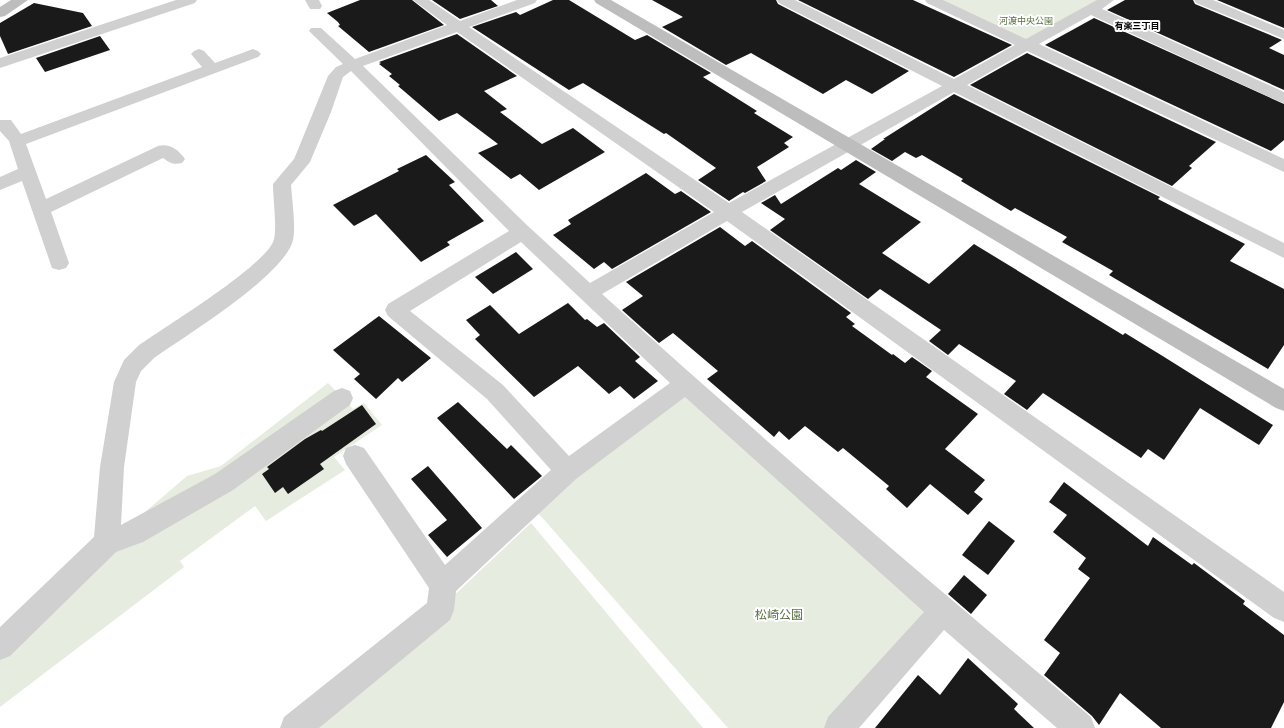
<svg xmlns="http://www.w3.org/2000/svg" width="1284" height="728" font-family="'Source Sans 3','Noto Sans JP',sans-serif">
  <rect width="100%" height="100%" fill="#fff"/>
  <!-- green -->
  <g fill="#e6ecdf">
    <polygon points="932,0 1107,0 1027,44"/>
    <polygon points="328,383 353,409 364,403 382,425 334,457 345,470 266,521 255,506 180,561 184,567 0,707 0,655 123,531 187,476 221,466"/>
    <polygon points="686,384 943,611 839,728 728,728 531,505"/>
    <polygon points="531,523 703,728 319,728 449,600"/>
  </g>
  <!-- building -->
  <g fill="#1a1a1a">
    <polygon points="360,0 412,0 444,25 369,52 338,26 340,25 338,22 327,13"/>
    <polygon points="432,0 491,0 498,6 460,19"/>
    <polygon points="553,0 569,0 635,40 647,35 711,73 703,77 757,111 754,113 793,137 784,143 789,147 757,167 766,181 745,193 743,192 729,201 698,180 716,168 666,133 664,134 583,83 569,90 472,27 516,12 520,15"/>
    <polygon points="652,0 776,0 778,4 909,71 872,94 846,80 823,94 751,53 726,65 662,27 683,17"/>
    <polygon points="798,0 913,0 1012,45 954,77"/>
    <polygon points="1125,0 1193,0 1195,4 1282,40 1269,48 1284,55 1284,90 1107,10"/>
    <polygon points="1217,0 1284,0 1284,28"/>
    <polygon points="34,3 83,13 92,26 8,54 0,36 0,23"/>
    <polygon points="1094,18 1284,104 1284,140 1271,151 1045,45"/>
    <polygon points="457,34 517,76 484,91 507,109 500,112 542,144 573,128 605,152 539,190 520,174 511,179 478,153 498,144 457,113 439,121 398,86 400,85 389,76 392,74 379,64 381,63 379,62"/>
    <polygon points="100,36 110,50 45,72 36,58"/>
    <polygon points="1027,53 1216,142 1189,166 1192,168 1172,186 970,85"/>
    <polygon points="954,94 1160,197 1158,199 1245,244 1230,261 1284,289 1284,345 1268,369 1109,275 1113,271 1062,242 1067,237 1015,208 1011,211 961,181 963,179 922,155 916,158 905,152 892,161 871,149 885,139 883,139"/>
    <polygon points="426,155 455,182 449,185 484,221 447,242 450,245 421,262 376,214 354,226 333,205 399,171 397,169"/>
    <polygon points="856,160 876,172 859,184 921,222 882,253 929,284 974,244 1123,335 1125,333 1161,355 1273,425 1259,445 1200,408 1164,460 1148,449 1141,458 1043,393 1027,410 1004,394 1016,381 959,344 948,355 929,341 941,330 880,289 868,299 770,230 785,219 761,203 775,195 781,204 838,168 841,170"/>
    <polygon points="646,173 675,194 681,191 711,212 612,269 604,262 594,269 553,235 571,224 568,220"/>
    <polygon points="720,227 745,246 752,241 851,313 846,317 855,324 852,326 892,355 893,354 905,363 912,357 932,371 926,377 978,414 945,449 985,480 974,492 983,499 968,515 930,484 907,508 886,489 889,486 843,448 838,452 805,426 789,440 779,431 774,437 707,379 718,371 673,333 659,343 622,310 643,296 626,282"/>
    <polygon points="516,252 533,269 493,294 475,277"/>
    <polygon points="568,303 585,320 587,319 597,327 604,323 640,357 635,361 658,381 634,399 620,386 609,394 578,366 534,397 475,339 480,335 466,320 490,305 519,334"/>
    <polygon points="379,316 431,358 402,382 398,378 376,399 354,379 360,374 333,350"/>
    <polygon points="458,402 507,449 511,445 542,476 514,499 437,418"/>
    <polygon points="362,405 376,424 320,464 324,469 288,494 283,487 275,493 262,474 269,469 267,467 305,439 321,430 322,431"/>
    <polygon points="428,466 482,528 447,557 428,535 447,520 411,479"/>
    <polygon points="1064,482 1148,546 1153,537 1192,565 1194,563 1245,601 1243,604 1284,635 1284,702 1271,728 1161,728 1120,693 1099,725 1092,716 1044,675 1060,653 1044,640 1090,578 1078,569 1086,558 1053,532 1067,515 1049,502"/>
    <polygon points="989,521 1015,541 988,575 962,555"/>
    <polygon points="964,575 987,595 971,614 948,594"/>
    <polygon points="968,658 1018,704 1014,709 1034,728 875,728 918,675 940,695"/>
  </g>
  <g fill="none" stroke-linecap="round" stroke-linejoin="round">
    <!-- street -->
    <g fill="#d0d0d0" fill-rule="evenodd">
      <polygon points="176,0 197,0 195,3 0,68 0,58"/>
      <polygon points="305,0 319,0 322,6 320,9 310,9"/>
      <path d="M413,0H429L460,21L517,0H537L535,3L469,27L729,203L942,86L779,3L777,0H795L954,79L1015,45L927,3L925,0H943L1026,39L1097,0H1114L1102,9L1284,92V103L1278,101L1091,15L1039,44L1284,159V172L1027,51L967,85L1284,243V258L954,92L742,212L1284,592V622L1274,618L727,221L602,294C762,439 926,579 1091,717L1095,728H1057L944,630L859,728H824L828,717L924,612L685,397L576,479L456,591L454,610L450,620L319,728H280L284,717L427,603L429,588L346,464L343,456L346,448L355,445L364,448L445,565L551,470L487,399L388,316L385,310L388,304L509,231L351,71L343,77L331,112L310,162L291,185C292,199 296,228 293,240C285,275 185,336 154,358L141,371L136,382L124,467L121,525L215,474L334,391L342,388L350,391L353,398L350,405L233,490L143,542L116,552L10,656L0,660V627L94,537L100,467L114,382L124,360L138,346C163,328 269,264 274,239C277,226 273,199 273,184L294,159L297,152L328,76L336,67L343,64L309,31L311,28H321L355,59L447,25ZM457,32L714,212L590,283L529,227L363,66ZM521,242L670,383L569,456L503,385L410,311Z"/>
      <polygon points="1194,0 1213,0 1284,30 1284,39 1196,3"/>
      <path d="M199,49L204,51L215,63L253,49L258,51L261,54L258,57L26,144L46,199L158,146C169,143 179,150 185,159L182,163C173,165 170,163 163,158L51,212L69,263L66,268L59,270L52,268L22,181L0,190V177L18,169L9,141L0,131V120H11L21,134L202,67L191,54L194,51Z"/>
    </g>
    <!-- secondary -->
    <g fill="#bdbdbd" fill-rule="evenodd">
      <polygon points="11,0 28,0 5,16 0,17 0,7"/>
      <polygon points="594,0 611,0 1284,389 1284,411 1276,408 596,3"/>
    </g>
  </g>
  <g text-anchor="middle" stroke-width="4" stroke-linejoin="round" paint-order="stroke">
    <!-- far-park labels -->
    <g font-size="9" fill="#56703f" stroke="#fff">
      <text x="1026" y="24">河渡中央公園</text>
    </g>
    <!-- far-neighbourhood labels -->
    <g font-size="9" font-weight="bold" fill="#000" stroke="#fff">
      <text x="1137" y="29">有楽三丁目</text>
    </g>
    <!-- near-park labels -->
    <g font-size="12" fill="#56703f" stroke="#fff">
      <text x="779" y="619">松崎公園</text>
    </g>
  </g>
</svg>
